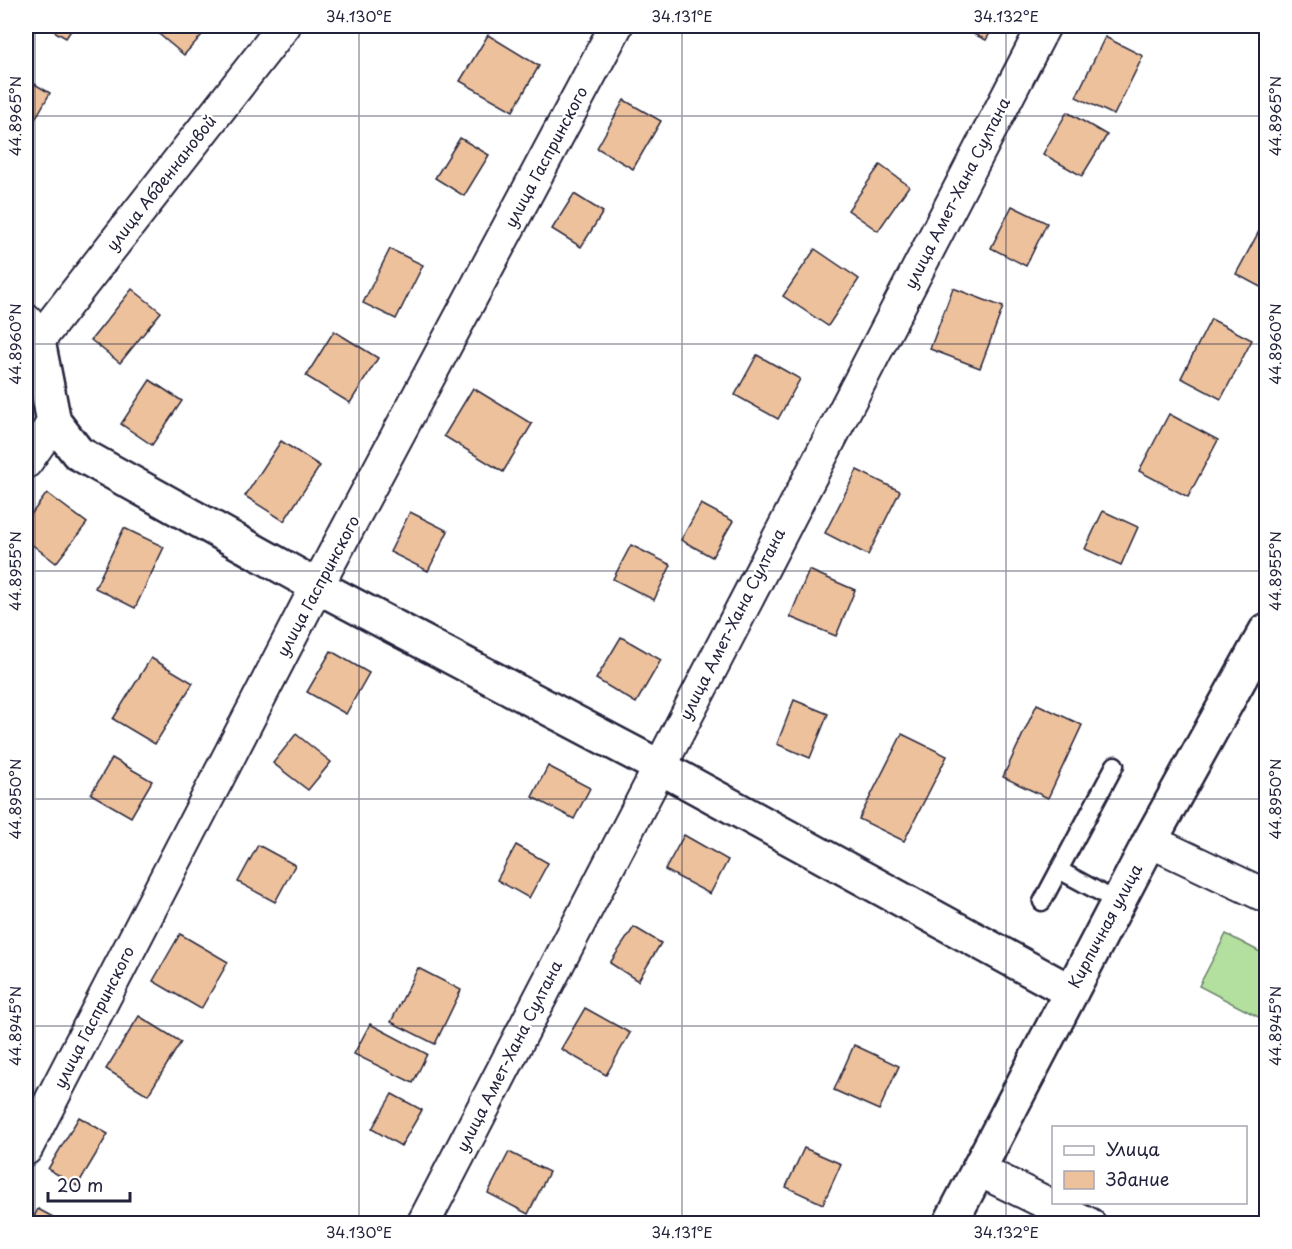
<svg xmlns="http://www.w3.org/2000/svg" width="1292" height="1249" font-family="'Playpen Sans',sans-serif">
  <rect width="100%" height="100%" fill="#fff"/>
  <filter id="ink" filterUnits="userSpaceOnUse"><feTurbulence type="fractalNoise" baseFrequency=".0167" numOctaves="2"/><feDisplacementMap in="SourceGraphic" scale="12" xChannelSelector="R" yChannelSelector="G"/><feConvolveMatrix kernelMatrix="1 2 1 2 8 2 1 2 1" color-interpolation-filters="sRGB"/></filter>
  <g filter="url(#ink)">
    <!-- garden -->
    <polygon fill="#b3e09e" stroke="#6a816c" stroke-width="1.5" points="1226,934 1266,955 1266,1021 1199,986"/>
    <!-- building -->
    <g fill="#edc19c" stroke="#22223b" stroke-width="1.5">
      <polygon points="45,26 74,26 66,38"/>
      <polygon points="158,26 210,26 184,55 154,30"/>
      <polygon points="957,26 994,26 986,40"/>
      <polygon points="488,35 539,66 513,111 460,81"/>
      <polygon points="1105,37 1143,56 1114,115 1076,97"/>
      <polygon points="26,79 50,93 26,135"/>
      <polygon points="624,100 661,121 633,169 597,148"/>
      <polygon points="1067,112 1107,135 1082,176 1043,154"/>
      <polygon points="460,138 489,155 464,196 435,178"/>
      <polygon points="880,165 909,186 878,231 848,210"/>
      <polygon points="574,194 603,212 581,247 552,229"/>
      <polygon points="1012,206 1047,223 1026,266 991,248"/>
      <polygon points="1264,222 1266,223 1266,290 1236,274"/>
      <polygon points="390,249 423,265 396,319 363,303"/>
      <polygon points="815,249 859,279 828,326 783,296"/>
      <polygon points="953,288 1003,307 980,368 930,349"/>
      <polygon points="132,289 161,312 120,363 91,340"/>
      <polygon points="1211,319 1252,340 1221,399 1181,378"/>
      <polygon points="334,331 378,358 350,403 306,376"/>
      <polygon points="757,355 800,379 778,419 735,395"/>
      <polygon points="150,380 182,401 152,445 121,424"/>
      <polygon points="473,388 532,424 503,472 444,436"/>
      <polygon points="1169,414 1218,440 1188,497 1139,471"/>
      <polygon points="281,441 320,466 284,521 245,496"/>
      <polygon points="857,470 900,491 868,555 825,533"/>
      <polygon points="47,493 87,523 56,563 26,540 26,521"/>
      <polygon points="701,504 733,521 712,557 681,540"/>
      <polygon points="1103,511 1138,527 1121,565 1085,549"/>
      <polygon points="410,512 448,531 428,571 390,552"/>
      <polygon points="124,528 164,547 135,608 95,588"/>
      <polygon points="631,545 671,565 654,600 613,579"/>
      <polygon points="809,570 855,590 836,636 790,617"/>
      <polygon points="621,637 661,660 636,703 596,679"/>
      <polygon points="331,651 369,673 346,714 307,692"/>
      <polygon points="151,658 193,683 155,744 113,719"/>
      <polygon points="794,700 828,714 810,758 777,744"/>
      <polygon points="1037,704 1082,725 1048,798 1003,777"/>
      <polygon points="296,734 331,762 308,790 273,763"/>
      <polygon points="902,734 947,756 904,841 859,819"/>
      <polygon points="112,758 152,781 131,817 91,794"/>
      <polygon points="548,766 590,788 574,819 532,797"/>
      <polygon points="684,835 728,860 710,894 665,870"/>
      <polygon points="258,845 295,865 275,902 238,882"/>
      <polygon points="516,845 548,863 529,898 497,880"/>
      <polygon points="634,927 661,943 638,981 610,963"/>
      <polygon points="180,934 228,962 201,1009 153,981"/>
      <polygon points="418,968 461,990 435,1044 391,1022"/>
      <polygon points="585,1008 630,1033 606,1075 561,1049"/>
      <polygon points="139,1016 181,1042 148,1095 106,1069"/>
      <polygon points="370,1024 427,1054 413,1083 354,1054"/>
      <polygon points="854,1045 899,1066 879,1110 834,1090"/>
      <polygon points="392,1094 422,1110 401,1146 372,1129"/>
      <polygon points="79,1117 108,1134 77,1186 48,1169"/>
      <polygon points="804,1148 841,1164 823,1204 786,1187"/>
      <polygon points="509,1152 549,1172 528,1214 488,1193"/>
      <polygon points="38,1209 66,1224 30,1224"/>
    </g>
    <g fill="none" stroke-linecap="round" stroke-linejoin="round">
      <!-- lane casing -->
      <g stroke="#22223b" stroke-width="21">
        <g id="lane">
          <polyline points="1059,870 1118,902"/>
          <polyline points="1042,902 1115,765"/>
        </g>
      </g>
      <!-- street casing -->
      <g stroke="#22223b" stroke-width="36">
        <g id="street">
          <polyline points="38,341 284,26"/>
          <polyline points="26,462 54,422"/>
          <polyline points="1150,841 1266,896"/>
          <polyline points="26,1149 317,586 616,26"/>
          <polyline points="979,1170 1089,1224"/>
          <polyline points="423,1224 1044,26"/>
        </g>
      </g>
      <!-- secondary casing -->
      <g stroke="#22223b" stroke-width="38">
        <g id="secondary">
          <polyline points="26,321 38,341 54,422 78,453 317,586 658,766 1071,992"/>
          <polyline points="950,1224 1150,841 1266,631"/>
        </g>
      </g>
      <!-- lane -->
      <use href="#lane" stroke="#fff" stroke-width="16"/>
      <!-- street -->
      <use href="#street" stroke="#fff" stroke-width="32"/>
      <!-- secondary -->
      <use href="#secondary" stroke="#fff" stroke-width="33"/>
    </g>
  </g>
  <!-- ticks -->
  <path fill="none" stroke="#22223b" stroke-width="1.5" stroke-opacity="0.45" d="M35,26V1224M359,26V1224M682,26V1224M1006,26V1224M26,116H1266M26,344H1266M26,571H1266M26,799H1266M26,1026H1266"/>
  <g text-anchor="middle" stroke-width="5" stroke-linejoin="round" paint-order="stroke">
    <!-- street labels -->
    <g font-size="16" fill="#22223b" stroke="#fff">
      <text transform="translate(546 157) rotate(-62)" y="6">улица Гаспринского</text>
      <text transform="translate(161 183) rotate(-52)" y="6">улица Абденнановой</text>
      <text transform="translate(957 193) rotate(-63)" y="6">улица Амет-Хана Султана</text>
      <text transform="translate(318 586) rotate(-62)" y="6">улица Гаспринского</text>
      <text transform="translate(732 624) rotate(-63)" y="6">улица Амет-Хана Султана</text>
      <text transform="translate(1105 926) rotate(-62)" y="6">Кирпичная улица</text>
      <text transform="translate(94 1017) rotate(-63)" y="6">улица Гаспринского</text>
      <text transform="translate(509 1056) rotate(-63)" y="6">улица Амет-Хана Султана</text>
    </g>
  </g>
  <!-- margin -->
  <rect width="1292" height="1249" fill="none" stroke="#fff" stroke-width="66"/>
  <!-- legend -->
  <rect x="1052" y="1126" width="195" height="78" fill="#ffffff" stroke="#a7a7b1" stroke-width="1.5"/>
  <rect x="1064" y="1146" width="30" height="9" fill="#ffffff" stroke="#a7a7b1" stroke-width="1.5"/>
  <text x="1106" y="1156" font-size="18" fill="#22223b">Улица</text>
  <rect x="1064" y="1171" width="30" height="18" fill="#edc19c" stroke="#a7a7b1" stroke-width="1.5"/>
  <text x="1106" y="1186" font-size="18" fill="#22223b">Здание</text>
  <!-- scale -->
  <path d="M48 1192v9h82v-9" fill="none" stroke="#22223b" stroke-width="3"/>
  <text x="57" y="1192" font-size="18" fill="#22223b" stroke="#ffffff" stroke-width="4.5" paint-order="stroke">20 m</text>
  <rect x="33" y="33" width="1226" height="1183" fill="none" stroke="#22223b" stroke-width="2"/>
  <g font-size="15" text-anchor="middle" fill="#22223b">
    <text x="359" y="22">34.130°E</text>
    <text x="682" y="22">34.131°E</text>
    <text x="1006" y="22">34.132°E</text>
    <text transform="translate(16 116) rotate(-90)" y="5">44.8965°N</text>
    <text transform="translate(1276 116) rotate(-90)" y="5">44.8965°N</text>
    <text transform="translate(16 344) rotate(-90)" y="5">44.8960°N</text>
    <text transform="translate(1276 344) rotate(-90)" y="5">44.8960°N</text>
    <text transform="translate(16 571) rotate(-90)" y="5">44.8955°N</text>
    <text transform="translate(1276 571) rotate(-90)" y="5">44.8955°N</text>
    <text transform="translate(16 799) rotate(-90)" y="5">44.8950°N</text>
    <text transform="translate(1276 799) rotate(-90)" y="5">44.8950°N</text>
    <text transform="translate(16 1026) rotate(-90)" y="5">44.8945°N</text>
    <text transform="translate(1276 1026) rotate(-90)" y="5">44.8945°N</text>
    <text x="359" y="1238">34.130°E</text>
    <text x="682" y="1238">34.131°E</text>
    <text x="1006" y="1238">34.132°E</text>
  </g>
</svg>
